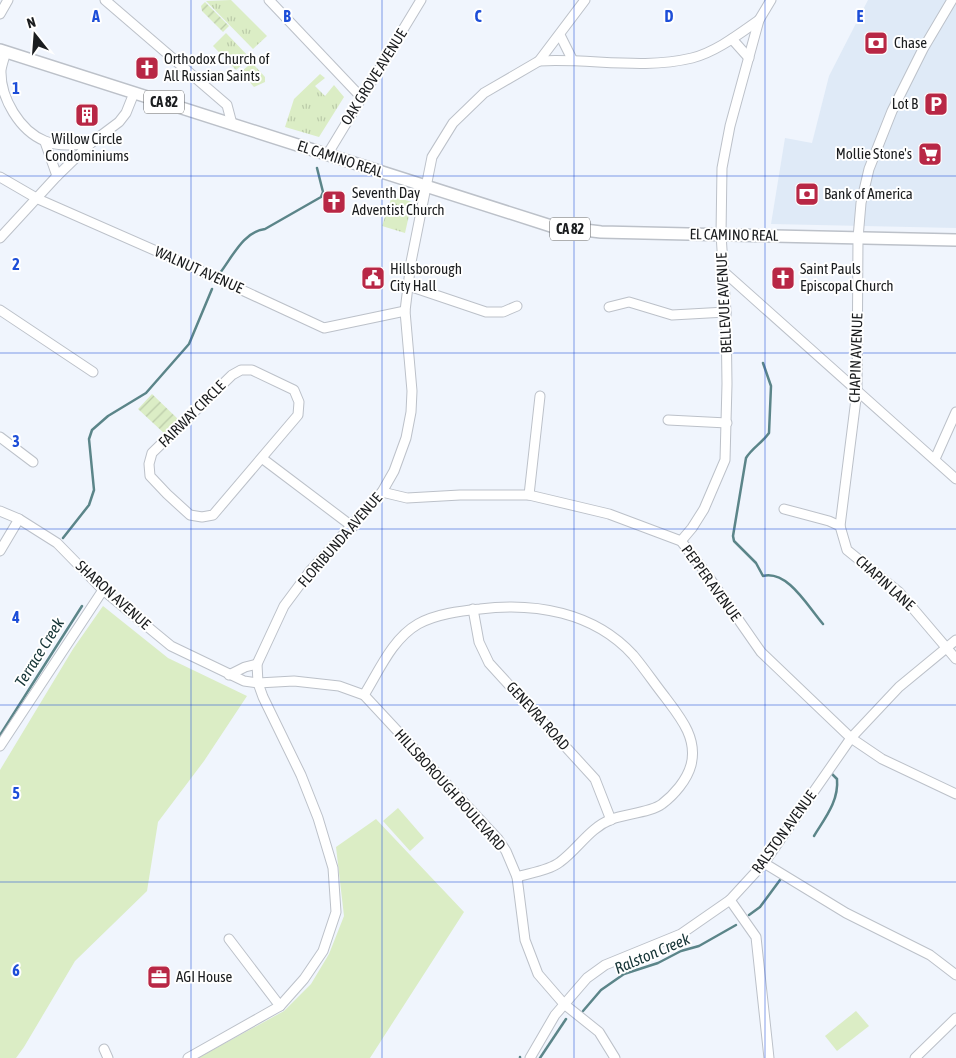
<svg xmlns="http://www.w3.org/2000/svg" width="956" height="1058" font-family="'Asap Condensed',sans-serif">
  <defs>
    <pattern id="park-tufts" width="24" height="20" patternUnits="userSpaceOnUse" patternTransform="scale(1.25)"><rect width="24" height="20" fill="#dbedc5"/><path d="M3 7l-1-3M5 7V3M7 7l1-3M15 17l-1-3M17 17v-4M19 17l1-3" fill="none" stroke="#bbcba9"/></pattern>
    <pattern id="garden-furrows" width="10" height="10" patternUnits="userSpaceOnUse" patternTransform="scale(1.25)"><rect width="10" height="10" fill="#dbedc5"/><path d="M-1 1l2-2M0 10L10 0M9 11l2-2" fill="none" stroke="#bbcba9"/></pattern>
  </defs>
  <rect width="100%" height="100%" fill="#f0f5fd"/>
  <!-- built -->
  <polygon fill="#dfeaf7" points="868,0 956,0 956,228 771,224 785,138 812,143 829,76"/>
  <!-- grass -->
  <g fill="#dbedc5">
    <polygon points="103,606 168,658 247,696 204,761 158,822 147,891 75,961 24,1047 16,1058 0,1058 0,770 73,649"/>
    <polygon points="398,808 424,838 410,851 383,821"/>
    <polygon points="376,819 464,912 370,1058 198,1058 284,1011 311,984 329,954 344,916 336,847"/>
    <polygon points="856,1011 869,1026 837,1051 825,1036"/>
  </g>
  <!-- park -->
  <g fill="url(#park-tufts)">
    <polygon points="231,0 267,36 253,49 206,1"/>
    <polygon points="226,33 250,58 236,70 213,46"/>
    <polygon points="249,65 254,65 265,77 265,82 254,87 241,72"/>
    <polygon points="320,74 325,78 315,86 325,96 334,85 344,97 319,137 285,127 294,99"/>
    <polygon points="392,196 412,202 405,233 382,226"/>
  </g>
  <!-- garden -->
  <g fill="url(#garden-furrows)">
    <polygon points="205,2 229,26 223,32 202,11 201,6"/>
    <polygon points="152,394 180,421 166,435 138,409"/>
  </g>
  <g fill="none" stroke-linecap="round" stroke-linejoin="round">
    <!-- stream -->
    <g stroke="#5b8589" stroke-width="2.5">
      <path d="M220,273C233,256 243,232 265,229L321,197L323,192L317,168"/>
      <path d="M763,363L771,386L769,433C762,443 752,448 746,458L733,536L734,541L756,563L763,576C788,570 808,607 823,624"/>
      <polyline points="63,538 89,505 94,490 89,439 92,430 108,416 146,393 189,344 212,289"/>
      <polyline points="0,735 82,606"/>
      <path d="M814,836C825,818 839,801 837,779L830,772"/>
      <polyline points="749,915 760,907 780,880"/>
      <polyline points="583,1011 601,990 624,974 658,963 681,951 699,946 736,925"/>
      <polyline points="520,1058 520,1057"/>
      <polyline points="540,1058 566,1019"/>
    </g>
    <!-- minor casing -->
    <g stroke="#bcc1c9" stroke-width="11">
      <g id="minor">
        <polyline points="105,0 227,105 232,124"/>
        <polyline points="269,0 362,98"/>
        <polyline points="0,14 8,0"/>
        <polyline points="560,35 572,59"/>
        <polyline points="732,39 749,58"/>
        <path d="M6,52C4,58 2,64 1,70C0,98 20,131 45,141C59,147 76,145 91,143"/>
        <path d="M539,61C590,58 642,70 692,58C716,52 739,34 759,20"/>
        <polyline points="45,142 57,176"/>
        <polyline points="327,155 421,0"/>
        <polyline points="0,177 38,199 179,261 324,328 405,311"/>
        <polyline points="0,238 57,176 91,143 119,122 126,113 134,93"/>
        <polyline points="723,271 956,479"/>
        <polyline points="409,286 486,312 503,312 517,306"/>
        <polyline points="609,307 629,302 672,315 726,312"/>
        <polyline points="0,310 93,372"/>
        <polygon points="241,370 252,370 294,390 299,402 298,415 213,515 202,517 190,515 167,494 150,476 149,464 152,453 232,375"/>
        <polyline points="668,420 727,423"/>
        <polyline points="0,437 33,462"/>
        <polyline points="263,459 353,527"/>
        <polyline points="935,459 956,412"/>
        <polyline points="382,492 407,498 460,495 529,495 609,514 681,541 706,573 761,652 851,738 882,759 956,794"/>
        <polyline points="529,495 540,396"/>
        <polyline points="784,509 829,521 840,526 847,550 899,592 956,659"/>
        <polyline points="0,511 19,519 57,543 103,590 171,646 244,681 258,683 294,681 339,686 364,695 498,839 506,851 517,877 525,940 538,974 564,1004 599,1032 615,1058"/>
        <polyline points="840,526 857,391 858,238 861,203 869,169 892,111 923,49 952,0"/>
        <polyline points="681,541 692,528 704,509 725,460 727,384 726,312 721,234 722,168 730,126 759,20 771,0"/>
        <polyline points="0,551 19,519"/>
        <polyline points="473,609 479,642 489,663 595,779 611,820"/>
        <polyline points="229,675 245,667 257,664"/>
        <path d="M364,695C379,671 392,639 418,624C436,614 460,611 480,609C534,602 594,612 633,655C644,668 654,683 665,697C680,717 698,738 691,765C687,780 674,795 662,804C652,812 625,814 612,819C589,828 579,848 560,862C550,870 530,873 517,877"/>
        <polyline points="0,746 103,590"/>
        <polyline points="764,863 846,913 930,955 956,975"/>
        <polyline points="730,900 756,937 769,1058"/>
        <polyline points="229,939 280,1006"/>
        <polyline points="104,1049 108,1058"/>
        <polyline points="188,1058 280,1006 304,979 323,951 336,912 333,868 318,818 301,775 263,697 258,683 257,664 284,606 310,571 382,492 394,471 406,438 411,412 412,391 405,311 411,262 432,157 453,123 484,93 539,61 585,0"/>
        <polyline points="530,1058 555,1015 587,978 605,965 681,934 730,900 764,863 851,738 899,687 956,640"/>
        <polyline points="915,1058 956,1018"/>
      </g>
    </g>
    <!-- major casing -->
    <g stroke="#bcc1c9" stroke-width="14">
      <polyline id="major" points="0,50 551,226 601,232 956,240"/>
    </g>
    <!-- minor -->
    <use href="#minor" stroke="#fff" stroke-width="9"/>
    <!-- major -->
    <use href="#major" stroke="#fff" stroke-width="11"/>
  </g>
  <!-- grid -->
  <path fill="none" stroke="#1d4ed8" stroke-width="1" stroke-opacity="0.55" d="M191,0V1058M382,0V1058M574,0V1058M765,0V1058M0,176H956M0,353H956M0,529H956M0,705H956M0,882H956"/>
  <!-- icons -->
  <defs>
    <g id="bank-square" transform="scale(1.25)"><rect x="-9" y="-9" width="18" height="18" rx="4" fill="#b82745" stroke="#fff"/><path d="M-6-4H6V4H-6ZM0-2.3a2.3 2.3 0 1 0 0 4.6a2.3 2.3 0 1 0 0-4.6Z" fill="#fff"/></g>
    <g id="church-square" transform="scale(1.25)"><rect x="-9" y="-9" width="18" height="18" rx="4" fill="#b82745" stroke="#fff"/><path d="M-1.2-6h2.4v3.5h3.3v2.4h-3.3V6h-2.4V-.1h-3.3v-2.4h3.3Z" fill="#fff"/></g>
    <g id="parking-square" transform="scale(1.25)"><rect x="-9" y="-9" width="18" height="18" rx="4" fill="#b82745" stroke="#fff"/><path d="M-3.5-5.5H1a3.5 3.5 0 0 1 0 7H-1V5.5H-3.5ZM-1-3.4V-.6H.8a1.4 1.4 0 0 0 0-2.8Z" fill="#fff"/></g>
    <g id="building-square" transform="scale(1.25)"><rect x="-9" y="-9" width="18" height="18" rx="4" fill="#b82745" stroke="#fff"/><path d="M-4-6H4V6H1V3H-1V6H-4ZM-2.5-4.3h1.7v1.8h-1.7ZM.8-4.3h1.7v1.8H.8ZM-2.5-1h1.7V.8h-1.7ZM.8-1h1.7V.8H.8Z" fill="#fff"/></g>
    <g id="supermarket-square" transform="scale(1.25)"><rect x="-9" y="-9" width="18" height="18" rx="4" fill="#b82745" stroke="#fff"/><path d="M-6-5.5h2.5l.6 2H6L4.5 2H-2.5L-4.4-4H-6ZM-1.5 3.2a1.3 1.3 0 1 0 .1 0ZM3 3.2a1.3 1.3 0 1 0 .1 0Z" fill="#fff"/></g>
    <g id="civic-square" transform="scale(1.25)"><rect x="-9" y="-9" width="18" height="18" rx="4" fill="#b82745" stroke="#fff"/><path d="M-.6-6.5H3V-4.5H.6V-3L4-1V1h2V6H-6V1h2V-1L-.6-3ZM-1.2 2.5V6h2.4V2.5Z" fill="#fff"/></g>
    <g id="office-square" transform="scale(1.25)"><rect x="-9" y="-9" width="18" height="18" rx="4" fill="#b82745" stroke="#fff"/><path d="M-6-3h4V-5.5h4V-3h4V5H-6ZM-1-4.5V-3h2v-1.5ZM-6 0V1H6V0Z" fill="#fff"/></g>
  </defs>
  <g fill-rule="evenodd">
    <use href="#bank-square" x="876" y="43"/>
    <use href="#church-square" x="147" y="68"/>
    <use href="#parking-square" x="936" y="104"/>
    <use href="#building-square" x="87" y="115"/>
    <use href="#supermarket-square" x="930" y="154"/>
    <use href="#bank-square" x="807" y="194"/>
    <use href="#church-square" x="334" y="202"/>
    <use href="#civic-square" x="373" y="278"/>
    <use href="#church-square" x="783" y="278"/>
    <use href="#office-square" x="159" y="977"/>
  </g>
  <g text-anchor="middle" stroke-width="4" stroke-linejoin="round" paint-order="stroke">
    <!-- shield labels -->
    <g fill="#fff" stroke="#5f6162" stroke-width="1">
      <rect x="144" y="90.5" width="40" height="23" rx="4"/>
      <rect x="550" y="217.5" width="40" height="23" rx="4"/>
    </g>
    <g font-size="14" font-weight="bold" fill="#1b1d1f">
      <text x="164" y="107">CA 82</text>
      <text x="570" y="234">CA 82</text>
    </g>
    <!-- poi labels -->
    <g font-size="15" fill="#1b1d1f" stroke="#fff" text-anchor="start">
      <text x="894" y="48">Chase</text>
      <text x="164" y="64">Orthodox Church of<tspan x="164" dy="17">All Russian Saints</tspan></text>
      <text x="918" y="109" text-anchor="end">Lot B</text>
      <text x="87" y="144" text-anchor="middle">Willow Circle<tspan x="87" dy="17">Condominiums</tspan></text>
      <text x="912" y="159" text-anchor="end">Mollie Stone's</text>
      <text x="352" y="198">Seventh Day<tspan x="352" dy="17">Adventist Church</tspan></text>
      <text x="824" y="199">Bank of America</text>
      <text x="390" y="274">Hillsborough<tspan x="390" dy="17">City Hall</tspan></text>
      <text x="800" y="274">Saint Pauls<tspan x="800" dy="17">Episcopal Church</tspan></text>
      <text x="176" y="982">AGI House</text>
    </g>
    <!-- street labels -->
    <g font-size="15" fill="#1b1d1f" stroke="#fff">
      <text transform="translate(374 77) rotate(-58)" y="5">OAK GROVE AVENUE</text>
      <text transform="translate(340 159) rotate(18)" y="5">EL CAMINO REAL</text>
      <text transform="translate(734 235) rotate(1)" y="5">EL CAMINO REAL</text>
      <text transform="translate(199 270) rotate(24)" y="5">WALNUT AVENUE</text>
      <text transform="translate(724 303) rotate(-93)" y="5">BELLEVUE AVENUE</text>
      <text transform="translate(856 358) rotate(-88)" y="5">CHAPIN AVENUE</text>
      <text transform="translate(192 414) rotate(-45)" y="5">FAIRWAY CIRCLE</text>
      <text transform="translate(340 540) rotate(-49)" y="5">FLORIBUNDA AVENUE</text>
      <text transform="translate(711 583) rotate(54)" y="5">PEPPER AVENUE</text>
      <text transform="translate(885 583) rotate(42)" y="5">CHAPIN LANE</text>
      <text transform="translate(113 595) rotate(42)" y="5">SHARON AVENUE</text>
      <text transform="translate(538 716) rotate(48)" y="5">GENEVRA ROAD</text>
      <text transform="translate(450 790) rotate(48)" y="5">HILLSBOROUGH BOULEVARD</text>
      <text transform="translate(784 832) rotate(-54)" y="5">RALSTON AVENUE</text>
    </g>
    <!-- water labels -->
    <g font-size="16" font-style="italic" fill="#153436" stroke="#fff">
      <text transform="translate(39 652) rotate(-58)" y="6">Terrace Creek</text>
      <text transform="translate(652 953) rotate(-23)" y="6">Ralston Creek</text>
    </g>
  </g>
  <g font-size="16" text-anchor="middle" font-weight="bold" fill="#1d4ed8" stroke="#fff" stroke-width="4" stroke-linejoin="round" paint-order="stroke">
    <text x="96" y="22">A</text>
    <text x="287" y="22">B</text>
    <text x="478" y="22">C</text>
    <text x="669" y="22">D</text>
    <text x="860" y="22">E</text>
    <text x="16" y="94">1</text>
    <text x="16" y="270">2</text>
    <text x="16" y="447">3</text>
    <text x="16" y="623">4</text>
    <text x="16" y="799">5</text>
    <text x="16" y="976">6</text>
  </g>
  <!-- north arrow -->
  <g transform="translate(35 35) rotate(343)" stroke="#ffffff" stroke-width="4" paint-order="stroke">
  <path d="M0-4L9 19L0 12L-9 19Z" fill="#1b1d1f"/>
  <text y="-8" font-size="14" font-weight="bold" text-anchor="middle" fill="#1b1d1f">N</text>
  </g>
</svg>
